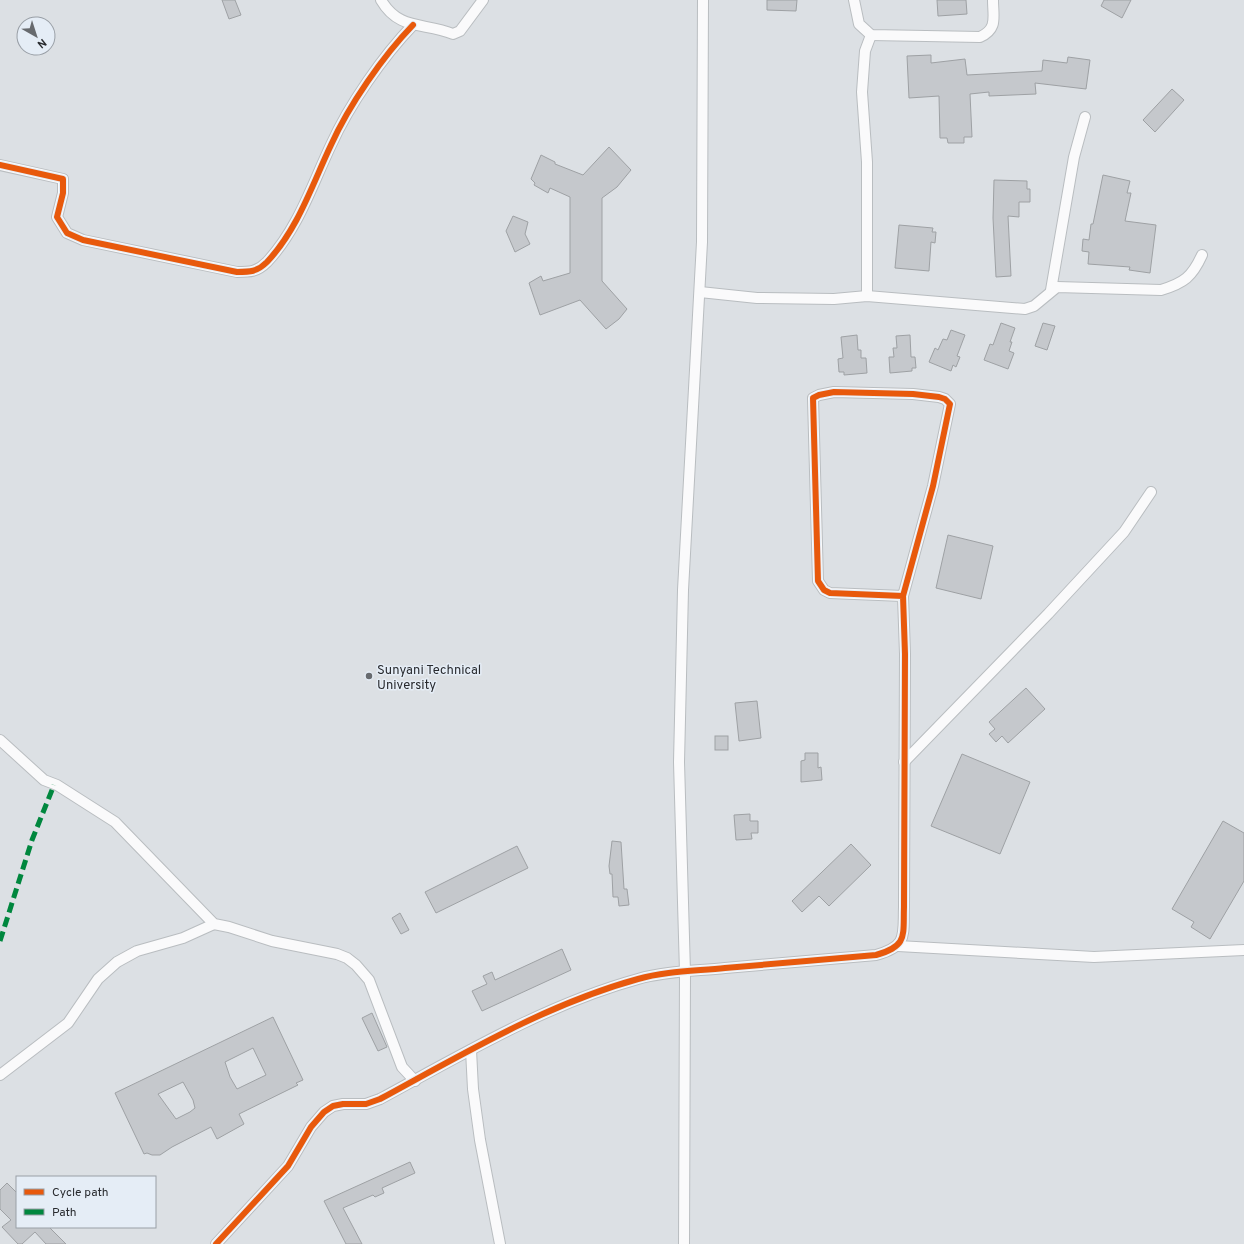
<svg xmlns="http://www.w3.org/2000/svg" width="1244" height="1244" font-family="Overpass,sans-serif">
  <rect width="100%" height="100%" fill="#dce0e4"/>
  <!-- building -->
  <g fill="#c5c8cc" stroke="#9ea1a4" fill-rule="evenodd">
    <polygon points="222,0 235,0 241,15 229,19"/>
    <polygon points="767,0 797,0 796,11 767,10"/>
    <polygon points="937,0 966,0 967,14 938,16"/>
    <polygon points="1104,0 1131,0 1122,18 1101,6"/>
    <polygon points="931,55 931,63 965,59 967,75 1042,71 1043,60 1067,63 1068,57 1090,60 1086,89 1035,83 1036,94 989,96 989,92 970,94 972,137 964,137 964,143 948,143 947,138 940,138 939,96 909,98 907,56"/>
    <polygon points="1172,89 1184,100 1155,132 1143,120"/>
    <polygon points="609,147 631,170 617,187 602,198 602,281 627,309 619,319 606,329 580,300 540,315 529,283 541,276 543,281 570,273 570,197 550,188 548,193 534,185 535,183 531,179 541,155 555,162 555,164 583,175"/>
    <polygon points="1103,175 1130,181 1127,193 1131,193 1125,221 1156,225 1150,273 1129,270 1130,267 1088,264 1089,252 1082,251 1083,239 1089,240 1091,224 1093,224"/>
    <polygon points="994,180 1027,181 1027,189 1030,189 1030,202 1019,202 1019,217 1008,216 1011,276 996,277 993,218"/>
    <polygon points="513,216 528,222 525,234 530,244 515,252 506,231"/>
    <polygon points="899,225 933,228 932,232 936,232 935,243 931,242 929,271 895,268"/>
    <polygon points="1001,323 1015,328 1010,342 1012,342 1009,351 1014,353 1008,369 984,360 990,344 993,345"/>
    <polygon points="1043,323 1055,326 1047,350 1035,346"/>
    <polygon points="951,330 965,335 957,356 960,357 956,367 953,365 951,371 929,362 935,348 938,350 943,339 947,340"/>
    <polygon points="857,335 858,350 861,350 861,358 866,358 867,373 844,375 844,372 839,372 838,359 843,358 841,337"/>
    <polygon points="910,335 911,357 915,357 916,368 912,368 912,371 890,373 889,357 894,357 893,348 897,348 896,336"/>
    <polygon points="948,535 993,546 981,599 936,588"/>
    <polygon points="1026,688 1045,709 1008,743 1002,736 996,742 989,734 995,729 989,722"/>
    <polygon points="757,701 761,738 739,741 735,703"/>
    <rect x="715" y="736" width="13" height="14"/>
    <polygon points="805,753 818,753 818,768 821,767 822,780 801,782 801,761 805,760"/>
    <polygon points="962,754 1030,782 1000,854 931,826"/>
    <polygon points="750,814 750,821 758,821 758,833 751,833 752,839 736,840 734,815"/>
    <polygon points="1223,821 1244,833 1244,881 1210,939 1191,927 1194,922 1172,909"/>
    <polygon points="612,841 621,842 624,889 627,889 629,905 619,906 618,897 613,897 612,874 610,874 609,866"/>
    <polygon points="851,844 871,865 829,906 819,896 802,912 792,901"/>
    <polygon points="517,846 528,868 436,913 425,892"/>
    <polygon points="400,913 409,930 401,934 392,918"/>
    <polygon points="562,949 571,970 482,1011 472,991 487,984 483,976 492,972 495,980"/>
    <polygon points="372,1013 387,1047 378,1051 362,1018"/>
    <path d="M273,1017L303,1080L296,1083L298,1085L239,1114L244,1124L217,1139L211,1127L172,1147L160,1155H152L147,1153L144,1154L115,1093ZM253,1048L266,1075L237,1089L230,1077L225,1062ZM183,1082L193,1100L195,1108L190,1112L176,1119L158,1094Z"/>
    <polygon points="410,1162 415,1173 382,1188 384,1193 375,1197 373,1195 343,1208 362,1244 346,1244 324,1201"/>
    <polygon points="7,1183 17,1193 17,1227 49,1227 66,1244 46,1244 35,1232 22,1244 18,1244 2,1227 11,1220 0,1209 0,1190"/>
  </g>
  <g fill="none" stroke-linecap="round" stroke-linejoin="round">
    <!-- street casing -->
    <g stroke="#b9bdc0" stroke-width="12">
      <g id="street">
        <path d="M381,0C399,31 424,22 453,34L460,31L483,0"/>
        <path d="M854,0L859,24L871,35L980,37C998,29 993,17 993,0"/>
        <path d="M0,165L63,179V193L57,217L67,233L83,240L237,272C250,272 257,272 267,262C298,229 312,185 331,145C349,105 383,56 413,25"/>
        <polyline points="1051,290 1074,157 1085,117"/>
        <path d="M700,292L757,298L834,299L867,296L1025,309L1034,306L1057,287L1161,290C1184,283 1192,277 1202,255"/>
        <polyline points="867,296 867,162 862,92 865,51 871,35"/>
        <polyline points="0,740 44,780 57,785 115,822 214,924 229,927 272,941 337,954 347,958 356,965 369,980 402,1067 415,1081"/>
        <polyline points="904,762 1048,614 1124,532 1151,492"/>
        <polyline points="898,946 1094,957 1244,950"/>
        <polyline points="471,1050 473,1089 480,1140 500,1244"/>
        <polyline points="0,1075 68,1023 98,979 117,962 137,951 183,938 214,924"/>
        <path d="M216,1244L288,1166L311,1127L324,1112L333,1106L343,1104H366L380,1099C463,1054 547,1004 638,979C665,971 697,971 725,968C775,964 826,959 876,955C908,946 903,936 904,907L905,654L903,596L933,486L950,404L945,399L939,397L913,394L834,392L819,395L813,398L818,581L824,590L830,593L903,596"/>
        <polyline points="684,1244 685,972 679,762 683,590 702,242 703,0"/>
      </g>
    </g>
    <!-- street -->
    <use href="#street" stroke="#fafafb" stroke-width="10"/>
    <!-- quiet -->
    <polyline stroke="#00873e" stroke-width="5" stroke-dasharray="10 5" stroke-linecap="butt" points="0,941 32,840 54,785"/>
    <!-- cycleway casing -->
    <g stroke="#e5edf6" stroke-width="8">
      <g id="cycleway">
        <path d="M0,165L63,179V193L57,217L67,233L83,240L237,272C250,272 257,272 267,262C298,229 312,185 331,145C349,105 383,56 413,25"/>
        <path d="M216,1244L288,1166L311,1127L324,1112L333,1106L343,1104H366L380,1099C463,1054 547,1004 638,979C665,971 697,971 725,968C775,964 826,959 876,955C908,946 903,936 904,907L905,654L903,596L933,486L950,404L945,399L939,397L913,394L834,392L819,395L813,398L818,581L824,590L830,593L903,596"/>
      </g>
    </g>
    <!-- cycleway -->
    <use href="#cycleway" stroke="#e8590c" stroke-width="6"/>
  </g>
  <!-- markers -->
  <circle fill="#676a6e" stroke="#e5edf6" stroke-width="1.5" cx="369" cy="676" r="4"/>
  <g text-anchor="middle" stroke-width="3" stroke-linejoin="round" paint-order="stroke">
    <!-- poi labels -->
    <g font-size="13" fill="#282a2e" stroke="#e5edf6" text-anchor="start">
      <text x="377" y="674">Sunyani Technical<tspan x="377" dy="15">University</tspan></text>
    </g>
  </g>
  <!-- legend -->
  <rect x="16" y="1176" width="140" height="52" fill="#e5edf6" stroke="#999fa6"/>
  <rect x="24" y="1189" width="20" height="6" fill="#e8590c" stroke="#999fa6"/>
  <text x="52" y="1196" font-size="12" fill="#282a2e">Cycle path</text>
  <rect x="24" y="1209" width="20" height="6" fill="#00873e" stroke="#999fa6"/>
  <text x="52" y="1216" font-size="12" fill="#282a2e">Path</text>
  <!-- north arrow -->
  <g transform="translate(36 36) rotate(141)"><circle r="19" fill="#e5edf6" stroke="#999fa6"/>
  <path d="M0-3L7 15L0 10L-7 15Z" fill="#676a6e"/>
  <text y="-6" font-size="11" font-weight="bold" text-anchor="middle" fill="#282a2e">N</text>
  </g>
</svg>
